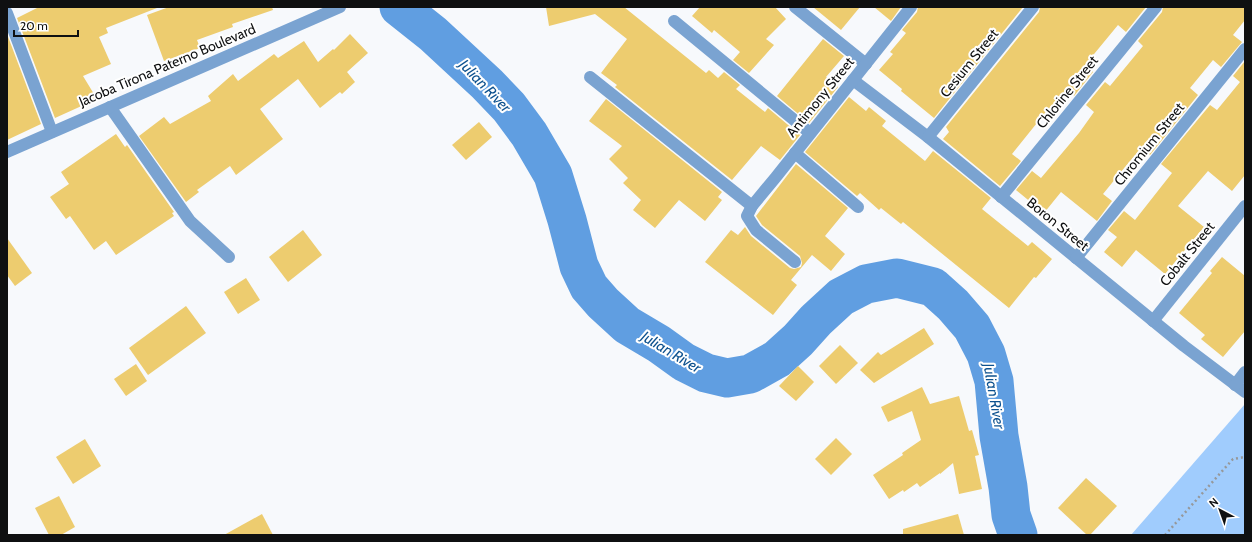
<svg xmlns="http://www.w3.org/2000/svg" width="1252" height="542" font-family="Cabin,sans-serif">
  <rect width="100%" height="100%" fill="#f7f9fc"/>
  <!-- green -->
  <polygon fill="#a0ccfd" points="1245,404 1245,535 1131,535"/>
  <g fill="none" stroke-linecap="round" stroke-linejoin="round">
    <!-- river -->
    <polyline stroke="#609ee1" stroke-width="39" points="399,7 433,34 487,84 509,107 529,134 553,175 567,220 579,266 589,287 603,303 627,325 659,344 684,362 706,373 727,378 750,374 777,359 798,340 816,320 841,297 866,284 897,278 933,287 953,305 972,327 986,354 994,381 999,436 1008,487 1011,515 1018,535"/>
  </g>
  <!-- building -->
  <g fill="#edcc6f">
    <polygon points="39,7 157,7 157,8 106,28 108,33 99,37 111,64 83,76 97,99 55,118 17,18"/>
    <polygon points="169,7 272,7 273,10 232,24 233,27 197,40 200,48 164,61 147,15"/>
    <polygon points="546,7 624,7 706,73 709,70 718,78 724,72 740,85 736,89 765,112 768,108 800,135 780,160 761,146 732,180 615,87 617,85 601,73 627,39 595,14 549,26"/>
    <polygon points="700,7 775,7 786,19 766,39 774,45 749,73 733,60 740,52 714,30 712,33 692,16"/>
    <polygon points="813,7 860,7 841,30"/>
    <polygon points="874,7 901,7 891,21"/>
    <polygon points="918,7 1023,7 934,118 901,91 902,89 879,70 893,54 890,52 906,33 902,30 917,12"/>
    <polygon points="1040,7 1146,7 1126,32 1118,25 1085,65 1093,72 1074,96 1068,90 1052,110 1049,108 1012,154 1021,161 1000,186 943,139 949,132 946,127 1039,12"/>
    <polygon points="1163,7 1245,7 1245,20 1233,35 1242,42 1221,67 1213,60 1190,88 1198,95 1150,155 1141,148 1125,167 1103,194 1112,201 1097,221 1061,192 1044,213 1016,190 1032,171 1041,178 1079,133 1094,112 1086,105 1105,82 1110,86 1143,46 1138,41 1162,12"/>
    <polygon points="7,34 41,124 7,140"/>
    <polygon points="350,34 368,53 347,72 355,82 342,94 340,92 320,108 298,79 260,109 283,139 236,175 230,166 197,190 199,192 186,202 139,136 164,117 170,124 211,101 208,96 233,74 238,81 274,54 278,58 304,41 318,62 333,49 334,50"/>
    <polygon points="823,39 844,56 826,77 838,87 809,123 777,96"/>
    <polygon points="1245,61 1245,175 1232,191 1208,171 1178,206 1204,227 1165,274 1136,250 1122,267 1104,252 1117,237 1108,230 1124,211 1135,220 1172,173 1161,164 1210,105 1217,110 1240,82 1233,76"/>
    <polygon points="849,97 866,111 869,107 886,121 882,126 925,161 933,151 991,198 982,209 1028,246 1032,242 1052,259 1036,278 1034,277 1009,308 903,222 901,224 881,208 879,210 860,193 857,196 805,152"/>
    <polygon points="606,99 722,192 718,197 722,200 705,221 679,200 655,228 633,210 641,200 623,183 628,178 609,159 622,146 589,121"/>
    <polygon points="479,122 492,137 466,160 452,145"/>
    <polygon points="116,134 125,147 127,145 174,212 172,213 174,216 116,255 106,241 94,250 70,216 66,219 50,197 69,184 61,172"/>
    <polygon points="796,164 848,208 825,236 845,254 831,271 812,255 791,280 797,285 773,315 705,262 731,230 738,235 745,227 751,236 790,268 794,269 801,267 802,263 800,256 762,225 756,216"/>
    <polygon points="303,230 322,255 288,282 269,257"/>
    <polygon points="7,238 32,273 15,286 7,275"/>
    <polygon points="1222,257 1245,276 1245,331 1223,357 1201,339 1205,335 1179,313 1212,273 1210,271"/>
    <polygon points="246,278 260,300 238,314 224,292"/>
    <polygon points="186,306 206,333 148,375 129,348"/>
    <polygon points="924,328 934,344 874,383 860,370 878,352 881,355"/>
    <polygon points="840,345 858,363 836,384 819,366"/>
    <polygon points="136,364 147,381 126,396 114,379"/>
    <polygon points="798,366 814,382 796,401 779,386"/>
    <polygon points="922,387 930,404 959,396 969,431 972,430 979,455 975,456 982,489 959,494 953,463 940,474 940,473 920,487 917,483 904,492 903,490 889,499 873,475 903,455 902,453 921,440 912,411 888,422 881,407"/>
    <polygon points="836,438 852,454 831,475 815,459"/>
    <polygon points="85,439 101,466 73,484 56,457"/>
    <polygon points="1086,478 1117,506 1090,535 1087,535 1058,508"/>
    <polygon points="59,496 75,527 61,535 49,535 35,508"/>
    <polygon points="262,514 273,535 224,535"/>
    <polygon points="958,514 964,535 903,535 903,529"/>
  </g>
  <g fill="none" stroke-linecap="round" stroke-linejoin="round">
    <!-- path -->
    <polyline stroke="#96989a" stroke-width="2.5" stroke-dasharray="2 3" stroke-linecap="butt" points="1165,535 1233,459 1245,457"/>
    <!-- minor -->
    <g stroke="#7aa3d1" stroke-width="12">
      <polyline points="795,7 866,64"/>
      <polyline points="7,13 52,132"/>
      <polyline points="674,21 810,133"/>
      <polyline points="590,77 752,206"/>
      <polyline points="853,80 928,137 1184,346 1245,392"/>
      <polyline points="110,107 190,221 229,257"/>
      <polyline points="928,137 1033,7"/>
      <polyline points="7,152 340,7"/>
      <polyline points="795,153 858,207"/>
      <polyline points="1001,197 1156,7"/>
      <polyline points="1076,258 1245,49"/>
      <polyline points="795,262 756,230 747,216 752,206 776,177 911,7"/>
      <polyline points="1153,321 1245,206"/>
      <polyline points="1235,385 1245,372"/>
    </g>
  </g>
  <g text-anchor="middle" stroke-width="4" stroke-linejoin="round" paint-order="stroke">
    <!-- street labels -->
    <g font-size="14" fill="#0f1011" stroke="#fff">
      <text transform="translate(969 63) rotate(-51)" y="5">Cesium Street</text>
      <text transform="translate(167 65) rotate(-23)" y="5">Jacoba Tirona Paterno Boulevard</text>
      <text transform="translate(1067 92) rotate(-51)" y="5">Chlorine Street</text>
      <text transform="translate(820 97) rotate(-51)" y="5">Antimony Street</text>
      <text transform="translate(1149 144) rotate(-51)" y="5">Chromium Street</text>
      <text transform="translate(1058 224) rotate(39)" y="5">Boron Street</text>
      <text transform="translate(1187 254) rotate(-51)" y="5">Cobalt Street</text>
    </g>
    <!-- water labels -->
    <g font-size="15" font-style="italic" fill="#0e528f" stroke="#fff">
      <text transform="translate(485 86) rotate(46)" y="5">Julian River</text>
      <text transform="translate(671 352) rotate(31)" y="5">Julian River</text>
      <text transform="translate(994 396) rotate(80)" y="5">Julian River</text>
    </g>
  </g>
  <!-- border -->
  <rect width="1252" height="542" fill="none" stroke="#0f1011" stroke-width="16"/>
  <!-- north arrow -->
  <g transform="translate(1220 510) rotate(319)" stroke="#ffffff" stroke-width="3" paint-order="stroke">
  <path d="M0-3L7 15L0 10L-7 15Z" fill="#0f1011"/>
  <text y="-6" font-size="11" font-weight="bold" text-anchor="middle" fill="#0f1011">N</text>
  </g>
  <!-- scale -->
  <path d="M14 30v6h64v-6" fill="none" stroke="#0f1011" stroke-width="2"/>
  <text x="20" y="30" font-size="12" fill="#0f1011" stroke="#ffffff" stroke-width="3" paint-order="stroke">20 m</text>
</svg>
